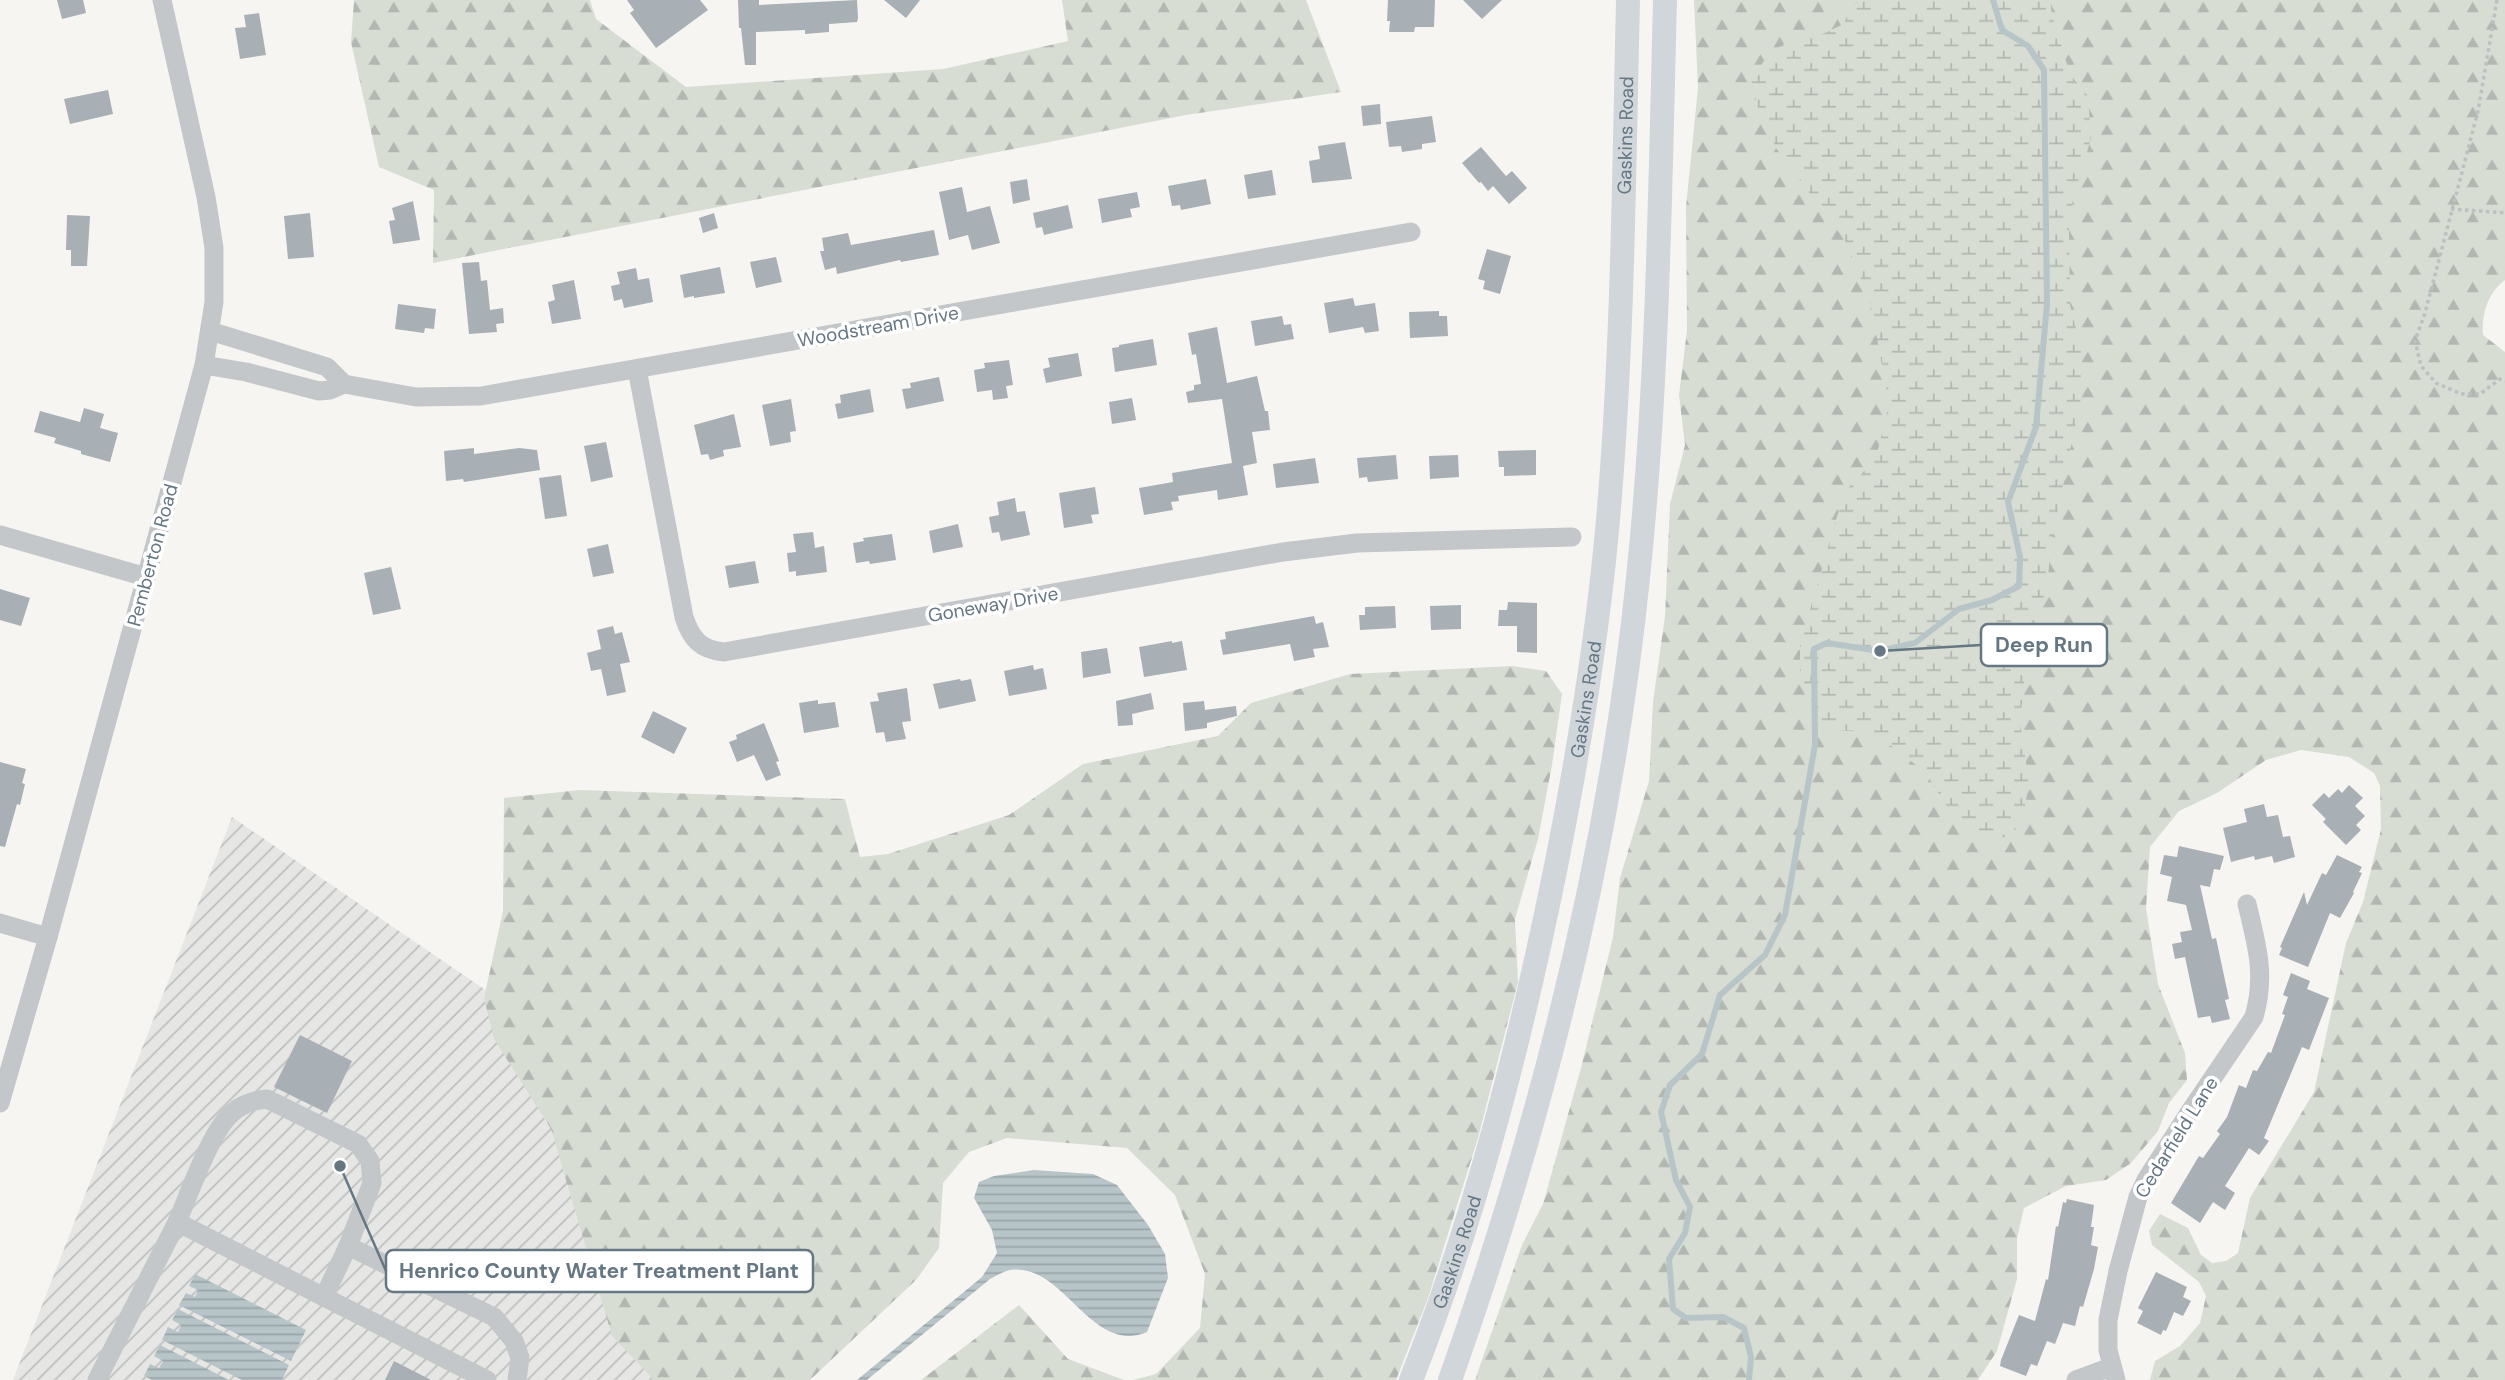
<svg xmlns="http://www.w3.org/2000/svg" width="2505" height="1380" font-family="'DM Sans',sans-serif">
  <defs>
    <pattern id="industrial-furrows" width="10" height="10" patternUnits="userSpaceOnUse" patternTransform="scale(1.75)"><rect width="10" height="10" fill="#e6e7e5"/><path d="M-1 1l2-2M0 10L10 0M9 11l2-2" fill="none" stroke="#bec0bf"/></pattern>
    <pattern id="forest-firs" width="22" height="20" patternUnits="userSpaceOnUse" patternTransform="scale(1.75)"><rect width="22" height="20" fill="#d7ddd3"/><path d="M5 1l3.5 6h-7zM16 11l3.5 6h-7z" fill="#b2b8b1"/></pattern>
    <pattern id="wetland-marsh" width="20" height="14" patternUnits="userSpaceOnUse" patternTransform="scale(1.75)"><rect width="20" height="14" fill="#d7ddd3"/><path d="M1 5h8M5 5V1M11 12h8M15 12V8" fill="none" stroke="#b2b8b1"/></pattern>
    <pattern id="water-rules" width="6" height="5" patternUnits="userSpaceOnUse" patternTransform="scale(1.75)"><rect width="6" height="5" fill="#b8c5c8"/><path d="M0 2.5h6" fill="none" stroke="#99a5a8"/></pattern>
  </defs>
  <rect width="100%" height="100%" fill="#f6f5f2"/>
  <!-- industrial -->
  <polygon fill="url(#industrial-furrows)" points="232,817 525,1017 724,1380 13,1380"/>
  <!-- forest -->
  <g fill="url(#forest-firs)">
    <polygon points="354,0 590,0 596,19 686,87 943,69 1068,41 1062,0 1306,0 1341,92 1186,115 433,263 434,190 379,167 351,42"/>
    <path d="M1694,0H2505V280C2488,292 2481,315 2483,335L2505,352V1380H2150L2155,1361L2180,1346L2200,1323L2206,1296L2199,1282L2152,1245L2149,1231L2160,1214L2188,1228L2201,1255L2212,1263L2226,1261L2238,1253L2250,1198L2314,1092L2346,943L2363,902L2381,829L2380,786L2374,773L2349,757L2301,750L2266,760L2217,793L2179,811L2150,847L2146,908L2158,984L2185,1053L2187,1080L2169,1103L2158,1131L2131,1163L2106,1180L2066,1186L2024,1208L2017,1238V1279L1997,1351L1978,1380H1475L1522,1245L1543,1204L1581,1068L1613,937L1620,878L1649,781L1653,702L1665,616L1670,504L1685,445L1679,395L1687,330L1686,207L1698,88Z"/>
    <polygon points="1512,666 1546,671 1562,694 1552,765 1538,839 1515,919 1518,982 1478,1138 1428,1298 1396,1380 1133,1380 1156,1374 1200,1328 1205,1274 1175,1195 1127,1148 1007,1138 969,1152 943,1183 939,1248 916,1280 810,1380 654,1380 612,1336 551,1129 494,1039 484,998 503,911 504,798 580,790 845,799 860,857 888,854 1009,815 1083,764 1218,736 1251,703 1350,674"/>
    <polygon points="1019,1305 1068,1359 1124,1380 921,1380"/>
  </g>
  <!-- wetland -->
  <polygon fill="url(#wetland-marsh)" points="1859,0 2050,0 2052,15 2070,74 2088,96 2091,139 2073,198 2069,230 2070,305 2081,347 2082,393 2051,543 2047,589 2029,633 2020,723 2029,782 2024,812 2019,826 2009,836 1981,843 1957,822 1925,772 1881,738 1865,732 1833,730 1820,721 1800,674 1800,644 1841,503 1846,490 1876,459 1889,403 1870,301 1846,242 1776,148 1758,108 1751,80 1768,55 1791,39 1818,36 1844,24 1849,11"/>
  <!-- water -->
  <g fill="url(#water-rules)">
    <path d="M1034,1170L1093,1174L1117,1185L1148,1225L1165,1254L1168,1278L1147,1332C1091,1356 1064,1262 1010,1270C1004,1271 996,1276 990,1279L867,1380H857L982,1277L997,1253L992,1230L974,1198L979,1182L994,1176Z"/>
    <polygon points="195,1274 306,1330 291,1361 179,1305 186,1293 195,1297 198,1290 189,1286"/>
    <polygon points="178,1309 289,1365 282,1380 242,1380 162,1340 168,1327 178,1332 181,1325 172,1320"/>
    <polygon points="160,1345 229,1380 152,1380 144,1376 150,1364 159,1368 163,1361 154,1356"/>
  </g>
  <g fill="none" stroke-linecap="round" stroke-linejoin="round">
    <!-- stream -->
    <polyline stroke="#b8c5c8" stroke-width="6" points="1749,1380 1751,1357 1744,1328 1723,1317 1686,1318 1673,1309 1669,1259 1685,1233 1690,1207 1676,1180 1661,1112 1670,1085 1702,1054 1720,995 1765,955 1785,915 1815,745 1814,649 1827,643 1880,651 1915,643 1959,609 1992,600 2019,586 2020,557 2008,502 2036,427 2047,304 2044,70 2028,46 2002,30 1993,0"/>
  </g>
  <!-- building -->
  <g fill="#a8b0b5">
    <polygon points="57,0 83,0 86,13 62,19"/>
    <polygon points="627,0 700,0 708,10 656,48 630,13 634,10"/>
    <polygon points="738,0 759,0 759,5 857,0 858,18 857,22 829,24 829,32 805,34 805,30 756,32 756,65 745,65 741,28 739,28"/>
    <polygon points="884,0 920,0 906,18"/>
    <polygon points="1388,0 1435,0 1434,27 1415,27 1414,32 1389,32 1390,21 1387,21"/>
    <polygon points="1463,0 1502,0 1482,19"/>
    <polygon points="259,13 266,55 240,59 235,28 246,27 244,15"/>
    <polygon points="108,90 113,114 70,124 64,99"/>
    <polygon points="1380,104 1381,124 1363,126 1361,106"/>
    <polygon points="1432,116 1436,142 1422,144 1422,149 1402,152 1401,146 1389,147 1386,122"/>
    <polygon points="1345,142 1352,179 1312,183 1309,161 1320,159 1318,146"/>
    <polygon points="1481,147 1506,176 1512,171 1527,188 1509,204 1493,186 1488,191 1481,182 1479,183 1462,163"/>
    <polygon points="1272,170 1276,195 1248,199 1244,175"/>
    <polygon points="1027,179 1030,200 1013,204 1010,182"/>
    <polygon points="1206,179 1211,204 1181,210 1180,205 1172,206 1168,186"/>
    <polygon points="962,187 967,212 990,206 1000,243 972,250 968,235 949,240 939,192"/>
    <polygon points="1137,192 1140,207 1130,209 1132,217 1102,223 1098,199"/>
    <polygon points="413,201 420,240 393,244 389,221 395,220 392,208"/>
    <polygon points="1068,205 1073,228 1044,235 1042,227 1036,228 1033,213"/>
    <polygon points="310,213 314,257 288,259 284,216"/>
    <polygon points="714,213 718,228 703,233 699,218"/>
    <polygon points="67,215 90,216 87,266 71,266 71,250 66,250"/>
    <polygon points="934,230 939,255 901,262 900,260 837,274 836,267 825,270 820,251 824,251 822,238 848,233 851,245"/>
    <polygon points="1487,249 1511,256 1500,294 1483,289 1485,281 1478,279"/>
    <polygon points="776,257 782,282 756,288 750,262"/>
    <polygon points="479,262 481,281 487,280 490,310 503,308 504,323 496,324 497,332 469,334 462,263"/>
    <polygon points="720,267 725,293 694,298 694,296 684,298 680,275"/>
    <polygon points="636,268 638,280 649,278 653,302 624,308 622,299 614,301 611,286 620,284 617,272"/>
    <polygon points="574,280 581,319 552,324 548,302 555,300 552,285"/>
    <polygon points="1353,298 1355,306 1375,303 1379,331 1365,333 1363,327 1329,333 1324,303"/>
    <polygon points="398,304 436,309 434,329 425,328 424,333 395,329"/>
    <polygon points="1439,311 1439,316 1447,316 1448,336 1410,338 1409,312"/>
    <polygon points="1282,316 1284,325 1291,324 1294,339 1255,346 1251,321"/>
    <polygon points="1217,327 1227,383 1257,376 1265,411 1268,411 1270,430 1252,432 1257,463 1243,466 1248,495 1218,500 1217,490 1178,496 1179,501 1171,502 1173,510 1144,515 1139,488 1173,482 1172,473 1232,463 1222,399 1188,403 1186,392 1194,390 1194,385 1201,384 1196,354 1192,355 1188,333"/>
    <polygon points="1153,339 1157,365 1115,372 1112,348 1119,347 1119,345"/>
    <polygon points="1078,353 1082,376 1046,383 1043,369 1050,367 1048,358"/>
    <polygon points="1009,360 1013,385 1006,386 1008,398 993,400 992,390 977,392 974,370 985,368 984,363"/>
    <polygon points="939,377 944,401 906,409 902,389 911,388 910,383"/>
    <polygon points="870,389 874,412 838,419 835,404 841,403 840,395"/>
    <polygon points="1132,398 1136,420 1112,424 1109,402"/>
    <polygon points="791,399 796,431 790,432 791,442 770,446 762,405"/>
    <polygon points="84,408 104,414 100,428 118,433 110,462 81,454 81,451 54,443 56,438 34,432 40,411 80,422"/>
    <polygon points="734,414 741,447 723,450 724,456 710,460 708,454 701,455 694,425"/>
    <polygon points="606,442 613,477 591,482 584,446"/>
    <polygon points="474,448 474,454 519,448 537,450 540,470 464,482 463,479 446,481 444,451"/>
    <polygon points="1536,450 1536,475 1504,476 1504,467 1499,467 1498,451"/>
    <polygon points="1396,455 1398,479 1368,482 1367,477 1359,478 1357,458"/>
    <polygon points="1458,455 1459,477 1430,479 1429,456"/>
    <polygon points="1315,458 1319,483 1276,488 1273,464"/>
    <polygon points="561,475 567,516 545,519 539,478"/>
    <polygon points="1095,487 1099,514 1091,515 1093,523 1064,528 1059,493"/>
    <polygon points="1015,498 1017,512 1025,511 1030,535 1001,541 999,532 992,533 989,517 999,515 997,502"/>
    <polygon points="958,524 963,547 933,553 929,531"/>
    <polygon points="813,532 815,548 824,546 827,572 796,576 796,571 789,572 787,553 796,552 793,534"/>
    <polygon points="892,534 896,560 870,564 869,561 856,563 853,543 864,541 863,538"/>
    <polygon points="608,544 614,573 593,577 587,549"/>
    <polygon points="755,561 759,583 729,588 725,566"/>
    <polygon points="391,567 401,609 373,615 364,573"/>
    <polygon points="0,589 30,598 21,626 0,620"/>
    <polygon points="1508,602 1537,603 1537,653 1517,652 1517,626 1498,626 1499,610 1507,610"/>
    <polygon points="1461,605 1461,629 1431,630 1430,606"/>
    <polygon points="1395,606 1396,628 1360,630 1359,615 1365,615 1365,607"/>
    <polygon points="1314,616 1316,624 1323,622 1329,647 1313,649 1315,657 1294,661 1290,644 1223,655 1220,640 1226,639 1225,632"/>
    <polygon points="613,626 615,634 622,632 630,662 620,664 626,692 607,696 601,669 591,671 587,653 601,649 597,630"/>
    <polygon points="1172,641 1172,643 1182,641 1187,670 1144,677 1139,647"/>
    <polygon points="1107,648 1111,673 1083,678 1081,652"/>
    <polygon points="1033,665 1034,670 1043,668 1047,689 1009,696 1004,671"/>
    <polygon points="960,679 961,681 971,679 976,701 939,709 933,684"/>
    <polygon points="907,688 911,721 902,722 906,739 886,742 884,732 876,733 870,702 879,701 877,693"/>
    <polygon points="1151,693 1154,709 1132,714 1133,725 1118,726 1116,701"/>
    <polygon points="818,700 818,704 835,702 839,727 804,733 799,703"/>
    <polygon points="1204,701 1205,710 1236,706 1237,716 1207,723 1207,728 1185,731 1183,703"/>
    <polygon points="653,711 687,728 674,754 641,737"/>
    <polygon points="764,723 779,761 776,762 781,775 766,781 754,755 737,762 729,742 737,739 736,735"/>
    <polygon points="0,762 26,769 22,783 25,784 20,805 17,804 5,847 0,846"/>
    <polygon points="2349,785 2363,798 2355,806 2365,816 2356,825 2361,830 2346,845 2323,822 2326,819 2312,805 2324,793 2329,798 2338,789 2342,793"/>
    <polygon points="2264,804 2267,817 2278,815 2283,837 2290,836 2295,857 2274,863 2272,856 2255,860 2254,856 2231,862 2223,828 2247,822 2244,809"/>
    <polygon points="2179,846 2224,856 2220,870 2214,869 2210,887 2200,885 2212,939 2216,938 2229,999 2225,1000 2230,1019 2212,1023 2210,1016 2198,1018 2185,957 2175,959 2172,944 2182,942 2180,932 2192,930 2186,905 2167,901 2172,877 2160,874 2164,855 2177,857"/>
    <polygon points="2337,855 2362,867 2359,872 2362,873 2353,892 2354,893 2340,918 2330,913 2308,967 2279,955 2282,948 2280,947 2304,892 2307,905 2322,873 2326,875"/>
    <polygon points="2291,973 2310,981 2307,989 2329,998 2309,1050 2302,1047 2264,1138 2269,1141 2259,1155 2249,1148 2225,1186 2235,1193 2225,1210 2213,1202 2200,1223 2171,1203 2199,1156 2203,1158 2220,1134 2217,1131 2227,1117 2239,1085 2246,1088 2253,1070 2257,1071 2268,1052 2271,1053 2285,1015 2282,1014 2288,997 2283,995"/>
    <polygon points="300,1035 352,1061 327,1113 274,1087"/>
    <polygon points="2067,1199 2094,1205 2091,1227 2094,1227 2091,1245 2098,1247 2094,1269 2083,1307 2080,1306 2075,1326 2063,1323 2055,1344 2047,1341 2037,1366 2031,1364 2026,1376 2000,1366 2001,1360 2019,1315 2035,1321 2046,1279 2048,1280 2056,1226 2058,1227 2063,1202 2066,1203"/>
    <polygon points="2156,1272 2187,1287 2183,1297 2191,1301 2183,1316 2174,1312 2166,1331 2163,1330 2161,1335 2137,1323 2143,1311 2138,1308"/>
    <polygon points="394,1361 431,1380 385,1380"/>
  </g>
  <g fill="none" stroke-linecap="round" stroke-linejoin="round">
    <!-- path -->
    <g stroke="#bdbfc1" stroke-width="3.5" stroke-dasharray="3.5 3.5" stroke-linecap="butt">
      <polyline points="2497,0 2478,111 2425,313 2415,341 2421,366 2436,383 2461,394 2480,394 2500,379 2505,381"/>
      <polyline points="2451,209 2505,213"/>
    </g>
    <!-- minor -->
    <g stroke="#c3c7ca" stroke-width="19">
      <polyline points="210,331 327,367 344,384"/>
      <polyline points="204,365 246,372 319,391 330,390 344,384 416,397 481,396 1411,232"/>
      <path d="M637,369L684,617C691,639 701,650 724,652L1283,552L1357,543L1572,537"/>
      <polyline points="0,535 146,577"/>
      <polyline points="0,923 48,937"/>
      <polyline points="0,1103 48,937 204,365 214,302 214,248 206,197 162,0"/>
      <path d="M177,1222C189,1195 211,1130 232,1113C243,1103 254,1100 267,1099L358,1144L370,1161L372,1183L348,1246L324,1297"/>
      <polyline points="348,1246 494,1317 514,1341 520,1358 517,1380"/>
      <polyline points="97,1380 177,1222 487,1380"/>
      <polyline points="2076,1380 2111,1367"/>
      <path d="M2116,1380L2108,1350V1320L2118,1271L2138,1197L2146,1180L2191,1110L2254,1017C2266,975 2257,946 2247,904"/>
    </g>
    <!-- major -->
    <g stroke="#d1d6da" stroke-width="24">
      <path id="s1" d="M1411,1380C1476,1216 1520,1043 1555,871C1579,751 1599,630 1609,508C1623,339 1624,169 1628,0"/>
      <path d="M1450,1380C1542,1121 1610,852 1638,578C1658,386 1660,193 1665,0"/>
    </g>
  </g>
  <g text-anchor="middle" stroke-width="7" stroke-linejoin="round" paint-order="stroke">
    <!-- street labels -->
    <g font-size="19" fill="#657783" stroke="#fff">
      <text dy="7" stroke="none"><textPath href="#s1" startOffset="1270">Gaskins Road</textPath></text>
      <text transform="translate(878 326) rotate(-10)" y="7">Woodstream Drive</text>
      <text transform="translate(152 555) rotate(-75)" y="7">Pemberton Road</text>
      <text transform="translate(993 604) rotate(-10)" y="7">Goneway Drive</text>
      <text dy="7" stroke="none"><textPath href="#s1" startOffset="704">Gaskins Road</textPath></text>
      <text transform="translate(2176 1137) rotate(-58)" y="7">Cedarfield Lane</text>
      <text dy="7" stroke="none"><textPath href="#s1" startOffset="136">Gaskins Road</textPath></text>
    </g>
  </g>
  <!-- callouts -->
  <path fill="none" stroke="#657783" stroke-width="2.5" d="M1880 651L1981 645M340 1166L386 1271"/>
  <g fill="#657783" stroke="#fff" stroke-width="2.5">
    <circle cx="1880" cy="651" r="7"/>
    <circle cx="340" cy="1166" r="7"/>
  </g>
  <g fill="#fff" stroke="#657783" stroke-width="2.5">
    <rect x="1981" y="624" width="126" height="42" rx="7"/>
    <rect x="386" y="1250" width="427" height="42" rx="7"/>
  </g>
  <g font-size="21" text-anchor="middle" font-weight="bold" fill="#657783">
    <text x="2044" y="652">Deep Run</text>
    <text x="599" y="1278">Henrico County Water Treatment Plant</text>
  </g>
</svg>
